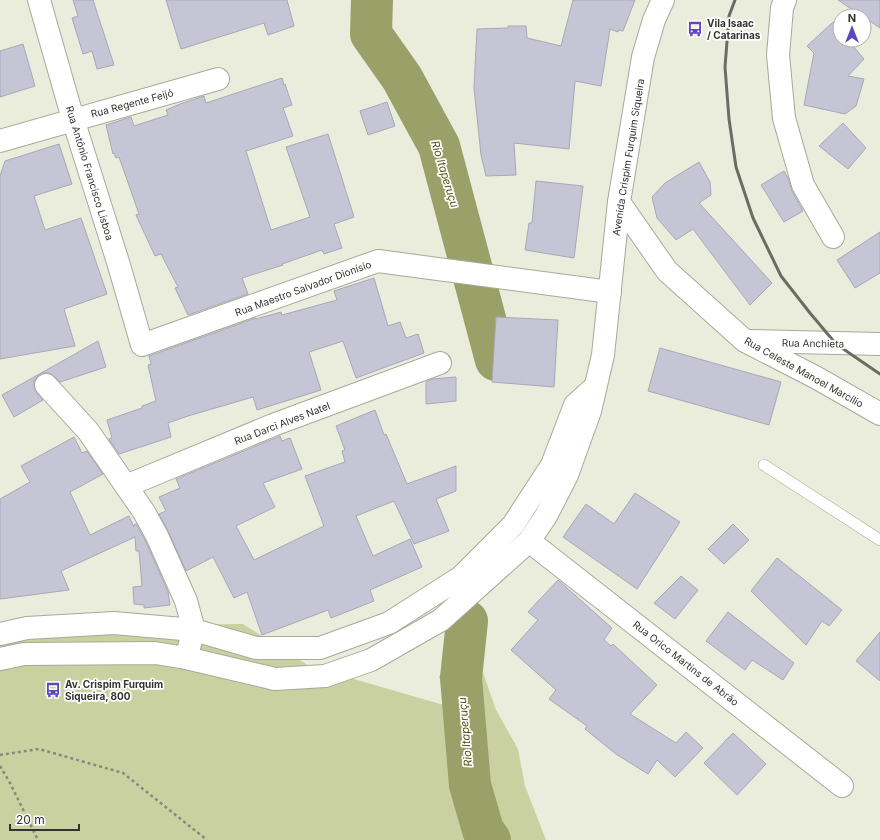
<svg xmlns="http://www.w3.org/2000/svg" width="880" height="840" font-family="Inter,sans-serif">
  <rect width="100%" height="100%" fill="#eaeddc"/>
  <!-- green -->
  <polygon fill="#cad1a0" points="466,623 496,710 518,749 525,786 546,840 0,840 0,631 36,626 243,624 309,666 454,708 439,677"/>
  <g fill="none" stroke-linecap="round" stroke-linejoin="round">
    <!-- river -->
    <g stroke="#99a168" stroke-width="42">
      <polyline points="372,0 371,34 402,78 439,146 496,360"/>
      <polyline points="467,621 461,678 470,785 483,830 490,840"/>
    </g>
  </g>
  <!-- building -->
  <g fill="#c5c5d5" stroke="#a8a7b7">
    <polygon points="73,0 93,0 114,65 97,69 92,51 83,54 72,18 78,16"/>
    <polygon points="166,0 287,0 294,26 268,35 264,23 181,49"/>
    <polygon points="573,0 635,0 623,31 619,30 618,32 610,29 601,86 575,81 569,149 514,143 516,175 486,176 481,155 474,88 477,29 508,28 508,26 526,26 527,38 561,46"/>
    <polygon points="838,0 880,0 880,28 864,17 864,16 862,16"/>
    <polygon points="833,22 840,31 840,40 848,40 864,59 848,76 864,79 856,106 845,114 804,105 814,53 807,46"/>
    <polygon points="23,44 35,86 0,97 0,51"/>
    <polygon points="282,78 284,85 285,84 292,105 283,108 293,136 246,151 271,230 310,217 286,147 328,134 354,217 334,224 342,248 324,254 322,250 282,264 283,265 242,278 248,294 188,315 175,288 178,287 161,254 155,256 136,215 139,214 119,157 116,158 114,153 113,154 106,125 131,117 134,126 168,115 166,110 180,104 204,96 206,103"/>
    <polygon points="387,102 395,126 368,135 360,111"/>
    <polygon points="843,123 866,148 848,169 819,146"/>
    <polygon points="59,144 72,184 34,196 45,230 81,218 107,294 64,309 75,346 0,359 0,176 5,161"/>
    <polygon points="699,162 710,182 711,195 699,203 772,283 750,305 693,229 676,240 657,218 652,197 665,183"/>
    <polygon points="784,171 788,178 792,191 803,211 784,222 761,185"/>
    <polygon points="536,181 583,186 574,258 525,250 529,223 532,223"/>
    <polygon points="880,232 880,273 855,288 837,260"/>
    <polygon points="374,278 388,326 400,322 406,338 418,334 424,353 356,378 343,341 309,352 321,390 257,410 253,397 188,416 168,423 171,437 119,454 109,439 112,438 107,420 142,408 142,406 156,401 148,365 151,364 149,356 256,318 256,319 281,312 282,315 337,300 334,291"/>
    <polygon points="496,317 558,320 554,387 492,382"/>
    <polygon points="98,341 106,367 60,382 55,377 49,373 43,373 38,376 34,381 34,387 37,393 43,400 14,417 2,395"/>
    <polygon points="660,348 781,382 769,425 648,391"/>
    <polygon points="456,377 456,401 426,404 426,382 432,379"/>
    <polygon points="375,410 384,435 386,434 407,484 456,466 456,491 436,499 449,531 414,544 394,501 356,516 373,556 410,539 422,567 370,590 374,601 331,618 328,610 262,635 247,592 234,598 213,557 186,571 168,531 159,514 166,511 159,497 180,488 176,479 280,436 282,441 290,438 302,469 263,483 275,507 236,526 254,560 324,526 305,476 345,462 342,451 345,450 336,426"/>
    <polygon points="74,437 82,453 87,451 103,474 70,492 90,535 129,516 134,527 134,525 136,524 146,542 168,592 170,605 144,608 144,605 134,604 133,587 142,586 139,551 136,551 135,537 61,571 69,590 0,599 0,499 30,482 21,466"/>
    <polygon points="635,493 680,522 637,589 563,537 586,504 614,524"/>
    <polygon points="733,524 749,540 724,564 708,549"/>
    <polygon points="777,558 842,610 829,626 822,621 806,645 751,591"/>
    <polygon points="681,576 698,590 675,619 654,603"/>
    <polygon points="558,580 612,628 604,640 611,646 613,644 657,685 630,714 676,743 686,732 703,748 675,777 657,760 648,774 616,754 585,729 587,726 549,699 556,690 511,650 538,620 528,612"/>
    <polygon points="728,612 794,663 783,680 752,660 745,670 706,641"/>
    <polygon points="880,632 880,681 856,661"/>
    <polygon points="733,733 766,764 737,795 704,763"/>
  </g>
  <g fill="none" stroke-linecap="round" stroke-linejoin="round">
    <!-- lane casing -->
    <g stroke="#a7a999" stroke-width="12">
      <polyline id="lane" points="764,465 880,540"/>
    </g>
    <!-- street casing -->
    <g stroke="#a7a999" stroke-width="24">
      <g id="street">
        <polyline points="39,0 73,119 118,262 142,345 378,261 610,292"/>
        <polyline points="785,0 782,8 778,55 784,118 803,185 833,237"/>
        <polyline points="0,141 218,79"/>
        <polyline points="619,202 667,271 745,341 817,378 880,414"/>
        <polyline points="750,341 880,344"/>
        <polyline points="46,385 88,431 144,512 157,536 186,601 194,630 186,658"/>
        <polyline points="126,486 273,425 440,363"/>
        <polyline points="529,541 842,786"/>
      </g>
    </g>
    <!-- secondary casing -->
    <g stroke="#a7a999" stroke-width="24">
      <g id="secondary">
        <polyline points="0,634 27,628 114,623 194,630 256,648 320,648 389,623 461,577 513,525 552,465 575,405 595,387"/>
        <polyline points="0,659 24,654 155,653 186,658 275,679 325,676 371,660 441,620 529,541 546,516 567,475 590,411 603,355 619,202 643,57 654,20 663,0"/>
      </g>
    </g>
    <!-- path -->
    <g stroke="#87897e" stroke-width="2.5" stroke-dasharray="3 3" stroke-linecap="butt">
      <polyline points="0,755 39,749 123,773 207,840"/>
      <polyline points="0,766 10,783 38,840"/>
    </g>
    <!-- lane -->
    <use href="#lane" stroke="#fff" stroke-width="11"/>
    <!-- street -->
    <use href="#street" stroke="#fff" stroke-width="22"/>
    <!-- secondary -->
    <use href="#secondary" stroke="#fff" stroke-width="22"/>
    <!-- rail -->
    <polyline stroke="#6b6c63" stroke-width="3" points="735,0 729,16 725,67 729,119 736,167 753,218 781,276 810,313 836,344 880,374"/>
  </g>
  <!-- icons -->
  <defs>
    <g id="bus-bare" transform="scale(1.2)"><path d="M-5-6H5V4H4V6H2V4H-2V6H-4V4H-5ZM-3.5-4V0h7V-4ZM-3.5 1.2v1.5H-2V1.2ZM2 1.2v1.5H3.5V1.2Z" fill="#5f46be" stroke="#fff" stroke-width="2.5" paint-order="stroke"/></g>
  </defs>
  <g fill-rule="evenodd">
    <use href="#bus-bare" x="695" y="29"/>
    <use href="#bus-bare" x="53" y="690"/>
  </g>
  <g text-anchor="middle" stroke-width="3.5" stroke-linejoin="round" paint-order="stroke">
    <!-- poi labels -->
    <g font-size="10" font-weight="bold" fill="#33342e" stroke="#fff" text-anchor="start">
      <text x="707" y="27">Vila Isaac<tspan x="707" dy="12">/ Catarinas</tspan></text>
      <text x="65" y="688">Av. Crispim Furquim<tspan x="65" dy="12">Siqueira, 800</tspan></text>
    </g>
    <!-- street labels -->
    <g font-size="10" fill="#33342e" stroke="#fff">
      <text transform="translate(132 103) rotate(-15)" y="4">Rua Regente Feijó</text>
      <text transform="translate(628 157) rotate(-81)" y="4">Avenida Crispim Furquim Siqueira</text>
      <text transform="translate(90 173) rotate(73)" y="4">Rua Antônio Francisco Lisboa</text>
      <text transform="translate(303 288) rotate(-20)" y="4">Rua Maestro Salvador Dionísio</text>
      <text transform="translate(813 343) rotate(1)" y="4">Rua Anchieta</text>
      <text transform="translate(804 372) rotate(29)" y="4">Rua Celeste Manoel Marcílio</text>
      <text transform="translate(282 423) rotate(-21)" y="4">Rua Darci Alves Natel</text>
      <text transform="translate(686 663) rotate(38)" y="4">Rua Orico Martins de Abrão</text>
    </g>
    <!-- water labels -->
    <g font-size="11" font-style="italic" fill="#4e5411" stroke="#fff">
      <text transform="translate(445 174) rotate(73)" y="4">Rio Itaperuçu</text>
      <text transform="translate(465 732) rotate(-95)" y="4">Rio Itaperuçu</text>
    </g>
  </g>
  <!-- north arrow -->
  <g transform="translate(852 28)"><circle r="19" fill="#ffffff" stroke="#adaeab"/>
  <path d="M0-3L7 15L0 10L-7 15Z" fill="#5f46be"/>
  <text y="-6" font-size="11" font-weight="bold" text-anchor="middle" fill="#33342e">N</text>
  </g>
  <!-- scale -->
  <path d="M10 824v6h69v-6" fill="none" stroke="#33342e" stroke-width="2"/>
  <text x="16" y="824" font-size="12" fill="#33342e" stroke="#ffffff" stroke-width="3" paint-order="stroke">20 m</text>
</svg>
